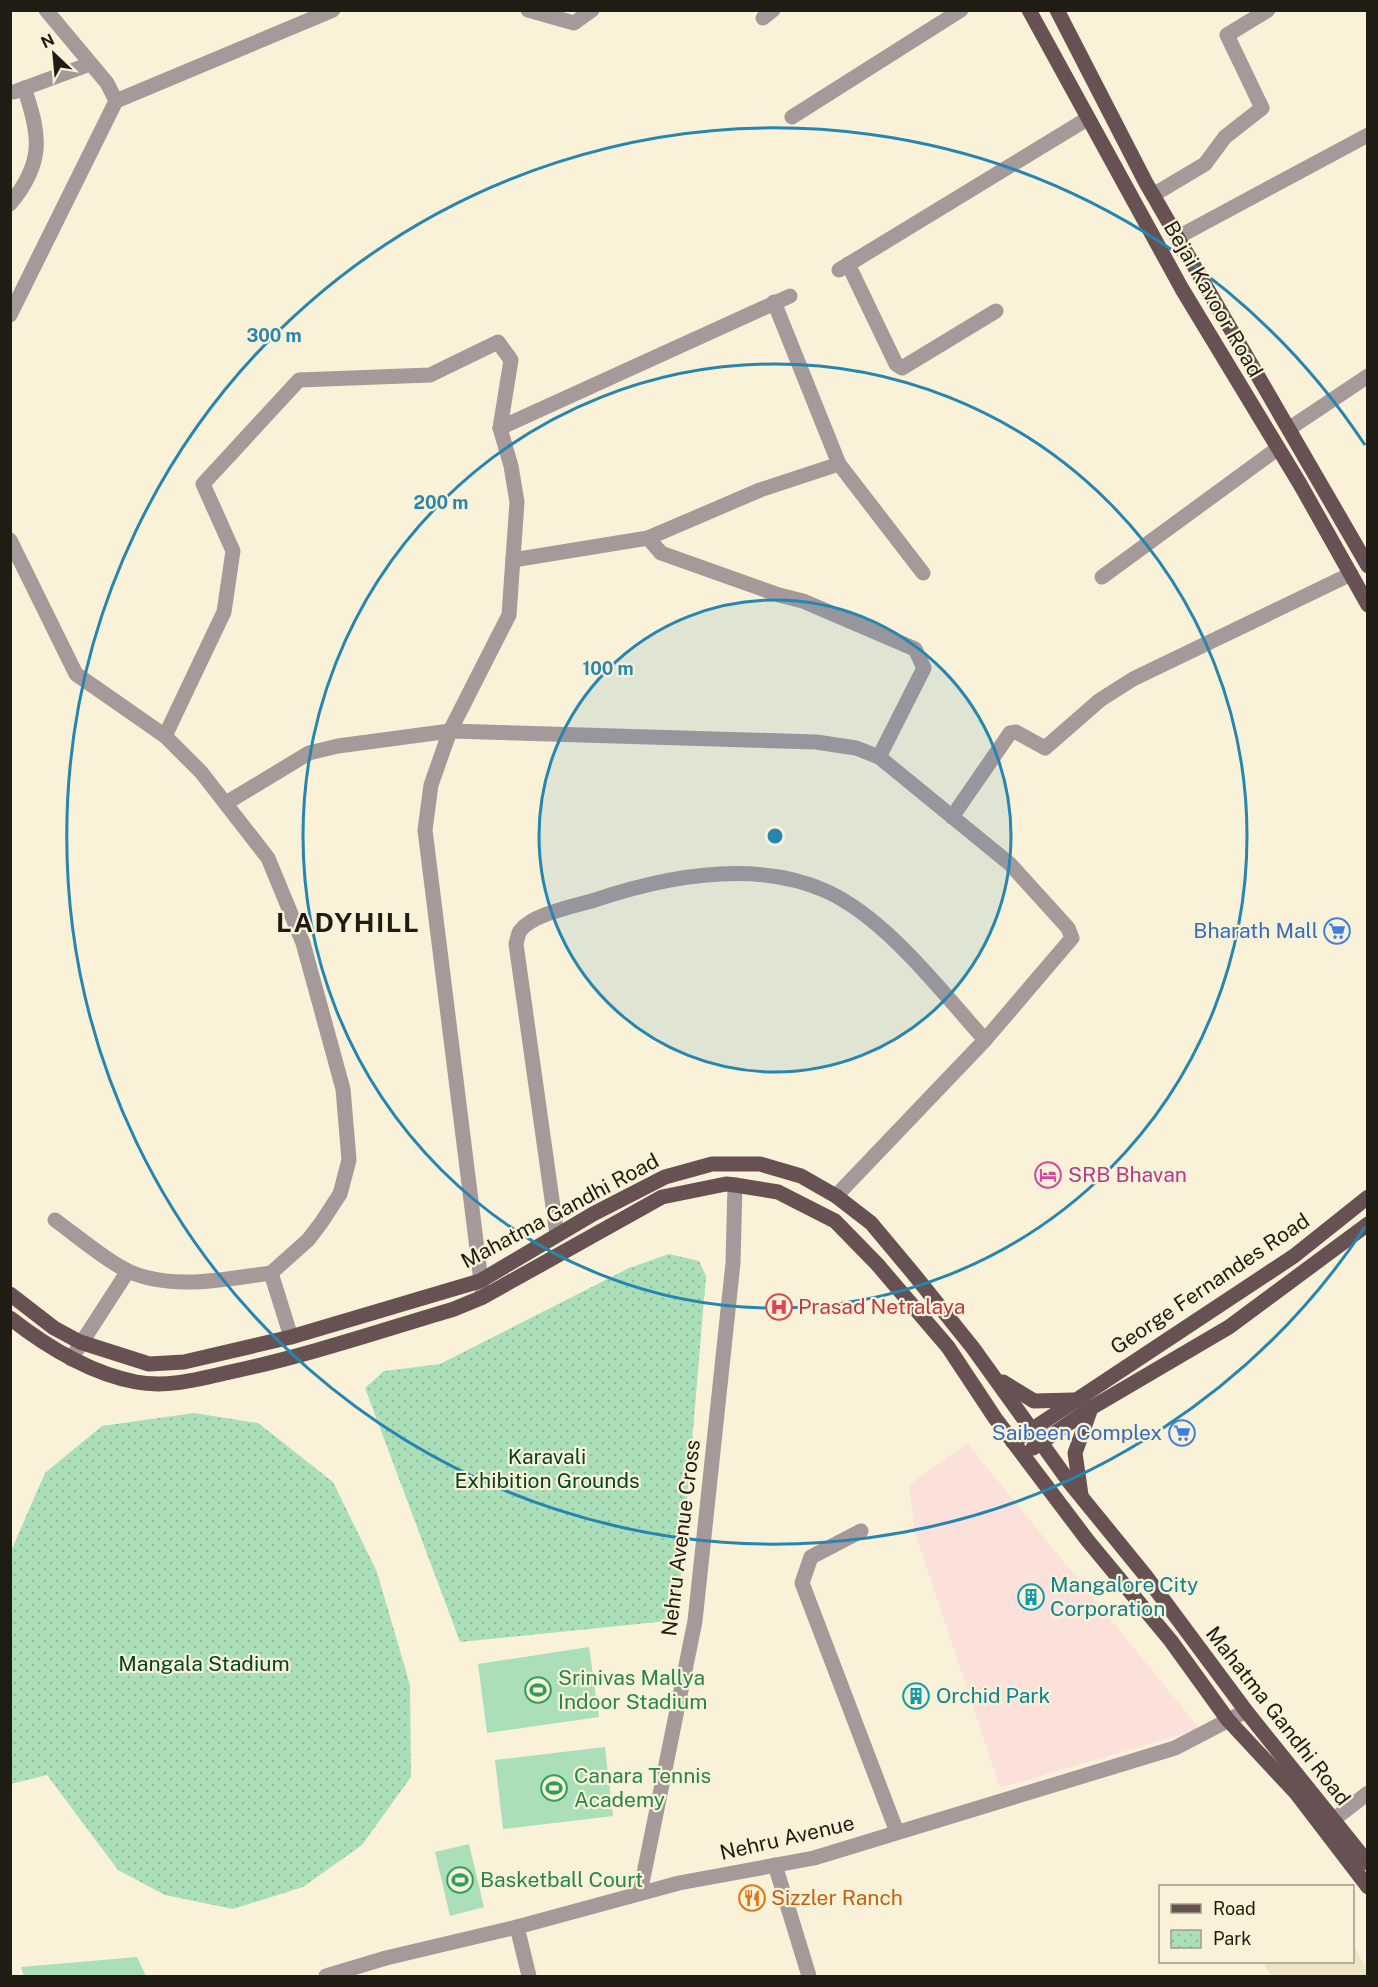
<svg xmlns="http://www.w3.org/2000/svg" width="1378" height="1987" font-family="'Public Sans',sans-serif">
  <defs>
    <pattern id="park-dots" width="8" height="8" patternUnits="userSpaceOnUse" patternTransform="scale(1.5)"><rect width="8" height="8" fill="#aadfb9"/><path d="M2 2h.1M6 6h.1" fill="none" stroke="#92bf9e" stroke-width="1.8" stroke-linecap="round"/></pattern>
  </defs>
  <rect width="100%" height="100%" fill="#f9f2d8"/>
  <!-- commercial -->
  <polygon fill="#fbe1da" points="967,1443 1200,1729 1000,1788 915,1533 909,1485"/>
  <!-- built -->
  <polygon fill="#efe5c4" points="1353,1944 1367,1971 1367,1976 1272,1976 1262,1962 1352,1962"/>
  <!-- green -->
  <g fill="#aadfb9">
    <polygon points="589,1647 599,1717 487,1733 478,1664"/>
    <polygon points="605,1747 613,1816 503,1829 495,1760"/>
    <polygon points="469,1844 484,1907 450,1916 435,1852"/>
    <polygon points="137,1957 146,1976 24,1976 21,1967"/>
  </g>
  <!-- park -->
  <g fill="url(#park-dots)">
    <polygon points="669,1254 699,1261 706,1276 677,1620 460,1642 365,1388 384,1371 440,1364 629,1268"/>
    <polygon points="194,1413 258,1423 333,1482 377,1572 410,1685 411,1777 362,1845 303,1887 233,1909 165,1895 118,1870 47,1775 11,1784 11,1551 45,1473 102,1426"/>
  </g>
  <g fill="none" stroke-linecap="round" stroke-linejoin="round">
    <!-- minor -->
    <g stroke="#a69999" stroke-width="15">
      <polyline points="528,10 574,23 592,10"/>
      <polyline points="763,18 773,10"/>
      <polyline points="14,92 90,64"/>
      <polyline points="116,101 333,10"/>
      <polyline points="792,117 961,10"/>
      <polyline points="1153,195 1205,164 1225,137 1262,108 1227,35 1268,10"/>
      <path d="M10,204C44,163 41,136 24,88"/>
      <polyline points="1178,237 1368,135"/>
      <polyline points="848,264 896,364 902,368 996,311"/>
      <polyline points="839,270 1087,119"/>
      <polyline points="774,302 839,464 923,573"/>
      <polyline points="10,315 116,101 107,83 46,10"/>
      <polyline points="500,428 790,296"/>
      <polyline points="1290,428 1368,376"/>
      <polyline points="648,538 661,553 779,595 803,601 915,649 924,668 879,757"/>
      <polyline points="10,540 76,674 165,736 201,772 268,858 303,943 343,1089 349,1160 340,1194 321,1223 308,1240 271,1273 291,1337"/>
      <polyline points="513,560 648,538 760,490 839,464"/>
      <polyline points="1102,577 1277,449"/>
      <polyline points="165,736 224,612 233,551 203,484 299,380 430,375 498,342 511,360 500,428 511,466 517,502 509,615 450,731 431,785 425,830 483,1297"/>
      <polyline points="226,803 309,753 338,746 450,731 816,742 856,748 879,757 1010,864 1068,928 1072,938 985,1040 836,1196"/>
      <polyline points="952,817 1010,733 1016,732 1045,748 1100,700 1133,679 1351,574"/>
      <path d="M55,1220C76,1235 106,1261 128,1271C172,1291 225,1279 271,1273"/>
      <path d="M557,1235L516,944C517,940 518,934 520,931C532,914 575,906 595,900C667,876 754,859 826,891C886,918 942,992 985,1040"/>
      <polyline points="71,1359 128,1271"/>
      <polyline points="861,1531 811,1557 802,1583 897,1832"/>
      <polyline points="1333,1820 1368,1793"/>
      <polyline points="775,1865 809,1976"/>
      <polyline points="640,1893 695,1621 733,1263 735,1185"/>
      <polyline points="517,1927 529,1976"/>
      <polyline points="326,1976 386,1958 517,1927 679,1883 814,1858 1175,1748 1246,1711"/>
    </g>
    <!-- major -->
    <g stroke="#675152" stroke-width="15">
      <polyline points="1029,10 1182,289 1300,484 1368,605"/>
      <polyline points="1057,10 1146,183 1368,566"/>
      <polyline points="10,1294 54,1328 80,1342 149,1364 184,1362 291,1337 480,1281 593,1214 665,1177 712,1164 760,1164 801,1176 836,1196 871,1223 912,1272 973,1348 1070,1483 1145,1575 1246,1711 1368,1863"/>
      <path d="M10,1318C47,1347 89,1373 136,1382C168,1388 199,1379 230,1372C306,1356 380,1331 454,1309L483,1297L662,1197L726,1184L735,1185L778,1192L835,1221L877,1264L948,1347L995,1418L1088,1541L1171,1641L1228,1720L1296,1793L1368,1887"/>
      <polyline points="1003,1382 1034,1401 1073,1400"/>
      <polyline points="1013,1442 1294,1256 1368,1197"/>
      <polyline points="1033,1448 1091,1408 1229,1327 1368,1224"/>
      <polyline points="1081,1495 1075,1453 1091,1408"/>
    </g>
  </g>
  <!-- distance rings -->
  <circle cx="775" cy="836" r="236" fill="#2686b1" fill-opacity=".12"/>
  <g fill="none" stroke="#2686b1" stroke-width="3">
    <circle cx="775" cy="836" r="236"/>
    <circle cx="775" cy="836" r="472"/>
    <path d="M1365 1227A708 708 0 1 1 1365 445"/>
  </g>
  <!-- icons -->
  <defs>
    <g id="supermarket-ring" transform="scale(1.35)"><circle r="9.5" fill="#f9f2d8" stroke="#3f7fe0" stroke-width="1.5"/><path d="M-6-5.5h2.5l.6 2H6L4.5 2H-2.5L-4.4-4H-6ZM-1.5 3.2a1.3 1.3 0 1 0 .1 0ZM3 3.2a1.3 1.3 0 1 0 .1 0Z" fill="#3f7fe0"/></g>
    <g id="hotel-ring" transform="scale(1.35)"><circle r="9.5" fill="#f9f2d8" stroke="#d1479c" stroke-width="1.5"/><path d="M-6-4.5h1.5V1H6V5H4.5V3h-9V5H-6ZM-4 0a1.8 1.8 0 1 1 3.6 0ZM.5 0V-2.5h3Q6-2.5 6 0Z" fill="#d1479c"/></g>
    <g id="hospital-ring" transform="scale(1.35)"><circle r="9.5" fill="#f9f2d8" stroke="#e0444e" stroke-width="1.5"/><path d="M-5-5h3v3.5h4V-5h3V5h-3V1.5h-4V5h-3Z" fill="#e0444e"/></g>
    <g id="building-ring" transform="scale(1.35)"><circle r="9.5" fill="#f9f2d8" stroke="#0f9aa8" stroke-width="1.5"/><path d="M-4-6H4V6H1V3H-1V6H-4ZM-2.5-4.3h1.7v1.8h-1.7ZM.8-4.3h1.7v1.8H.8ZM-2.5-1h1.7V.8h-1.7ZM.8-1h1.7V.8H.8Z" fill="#0f9aa8"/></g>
    <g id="stadium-ring" transform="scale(1.35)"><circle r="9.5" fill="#f9f2d8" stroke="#2e9e5b" stroke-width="1.5"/><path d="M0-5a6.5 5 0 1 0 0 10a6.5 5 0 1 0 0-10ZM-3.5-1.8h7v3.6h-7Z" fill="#2e9e5b"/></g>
    <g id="restaurant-ring" transform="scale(1.35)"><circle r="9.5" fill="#f9f2d8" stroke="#e8710a" stroke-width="1.5"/><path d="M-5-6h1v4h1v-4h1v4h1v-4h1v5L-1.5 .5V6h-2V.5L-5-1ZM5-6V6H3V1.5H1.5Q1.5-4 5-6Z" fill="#e8710a"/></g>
  </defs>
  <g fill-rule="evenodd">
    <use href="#supermarket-ring" x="1337" y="931"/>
    <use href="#hotel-ring" x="1048" y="1175"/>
    <use href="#hospital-ring" x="779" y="1307"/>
    <use href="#supermarket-ring" x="1182" y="1433"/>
    <use href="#building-ring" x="1031" y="1597"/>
    <use href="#stadium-ring" x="538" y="1690"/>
    <use href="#building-ring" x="916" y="1696"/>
    <use href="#stadium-ring" x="554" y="1788"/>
    <use href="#stadium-ring" x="460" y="1880"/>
    <use href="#restaurant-ring" x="752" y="1898"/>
  </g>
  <g text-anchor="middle" stroke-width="4.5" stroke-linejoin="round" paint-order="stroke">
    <!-- street labels -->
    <g font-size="21" fill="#1f1c13" stroke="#f9f2d8">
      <text transform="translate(1213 299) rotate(60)" y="7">Bejai Kavoor Road</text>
      <text transform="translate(560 1211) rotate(-28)" y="7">Mahatma Gandhi Road</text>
      <text transform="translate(1210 1284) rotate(-34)" y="7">George Fernandes Road</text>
      <text transform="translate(681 1538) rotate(-83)" y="7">Nehru Avenue Cross</text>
      <text transform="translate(1278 1716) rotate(52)" y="7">Mahatma Gandhi Road</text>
      <text transform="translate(787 1838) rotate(-13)" y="7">Nehru Avenue</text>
    </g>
    <!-- shop labels -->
    <g font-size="21" fill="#366cbe" stroke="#f9f2d8" text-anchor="end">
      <text x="1318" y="938">Bharath Mall</text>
      <text x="1162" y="1440">Saibeen Complex</text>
    </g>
    <!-- hotel labels -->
    <g font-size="21" fill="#b23c85" stroke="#f9f2d8" text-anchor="start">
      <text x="1068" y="1182">SRB Bhavan</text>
    </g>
    <!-- health labels -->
    <g font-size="21" fill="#be3a42" stroke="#f9f2d8" text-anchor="start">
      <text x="798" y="1314">Prasad Netralaya</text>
    </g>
    <!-- park labels -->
    <g font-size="21" fill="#004521" stroke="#f9f2d8">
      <text x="547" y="1464">Karavali<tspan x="547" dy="24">Exhibition Grounds</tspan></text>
      <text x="204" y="1671">Mangala Stadium</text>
    </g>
    <!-- culture labels -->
    <g font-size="21" fill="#0d838f" stroke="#f9f2d8" text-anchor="start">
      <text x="1050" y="1592">Mangalore City<tspan x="1050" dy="24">Corporation</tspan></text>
      <text x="936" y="1703">Orchid Park</text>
    </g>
    <!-- leisure labels -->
    <g font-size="21" fill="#27864d" stroke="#f9f2d8" text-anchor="start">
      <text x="558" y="1685">Srinivas Mallya<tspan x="558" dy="24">Indoor Stadium</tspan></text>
      <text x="574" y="1783">Canara Tennis<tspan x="574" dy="24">Academy</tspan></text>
      <text x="480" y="1887">Basketball Court</text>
    </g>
    <!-- food labels -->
    <g font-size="21" fill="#c56008" stroke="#f9f2d8" text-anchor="start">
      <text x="771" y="1905">Sizzler Ranch</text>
    </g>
    <!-- district labels -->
    <g font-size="27" font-weight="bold" letter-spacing="1.5" fill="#1f1c13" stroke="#f9f2d8">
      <text x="348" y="932">LADYHILL</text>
    </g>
  </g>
  <circle cx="775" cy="836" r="9" fill="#2686b1" stroke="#f9f2d8" stroke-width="3"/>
  <g font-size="18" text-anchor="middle" font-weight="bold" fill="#2686b1" stroke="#f9f2d8" stroke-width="4.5" stroke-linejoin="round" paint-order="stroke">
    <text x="274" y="342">300 m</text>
    <text x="441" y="509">200 m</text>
    <text x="608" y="675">100 m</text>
  </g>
  <!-- border -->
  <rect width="1378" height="1987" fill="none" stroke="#1f1c13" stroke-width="24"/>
  <!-- legend -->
  <rect x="1159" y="1885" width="195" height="78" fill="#f9f2d8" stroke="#a29c89" stroke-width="1.5"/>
  <rect x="1171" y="1904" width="30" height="9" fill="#675152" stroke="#a29c89" stroke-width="1.5"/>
  <text x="1213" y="1915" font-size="18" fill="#1f1c13">Road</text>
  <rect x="1171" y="1930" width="30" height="18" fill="url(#park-dots)" stroke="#a29c89" stroke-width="1.5"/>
  <text x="1213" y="1945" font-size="18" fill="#1f1c13">Park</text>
  <!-- north arrow -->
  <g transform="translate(54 54) rotate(334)" stroke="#f9f2d8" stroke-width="4.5" paint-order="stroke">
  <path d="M0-4.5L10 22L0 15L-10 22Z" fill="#1f1c13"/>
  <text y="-9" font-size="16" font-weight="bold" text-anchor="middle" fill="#1f1c13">N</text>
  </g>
</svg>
